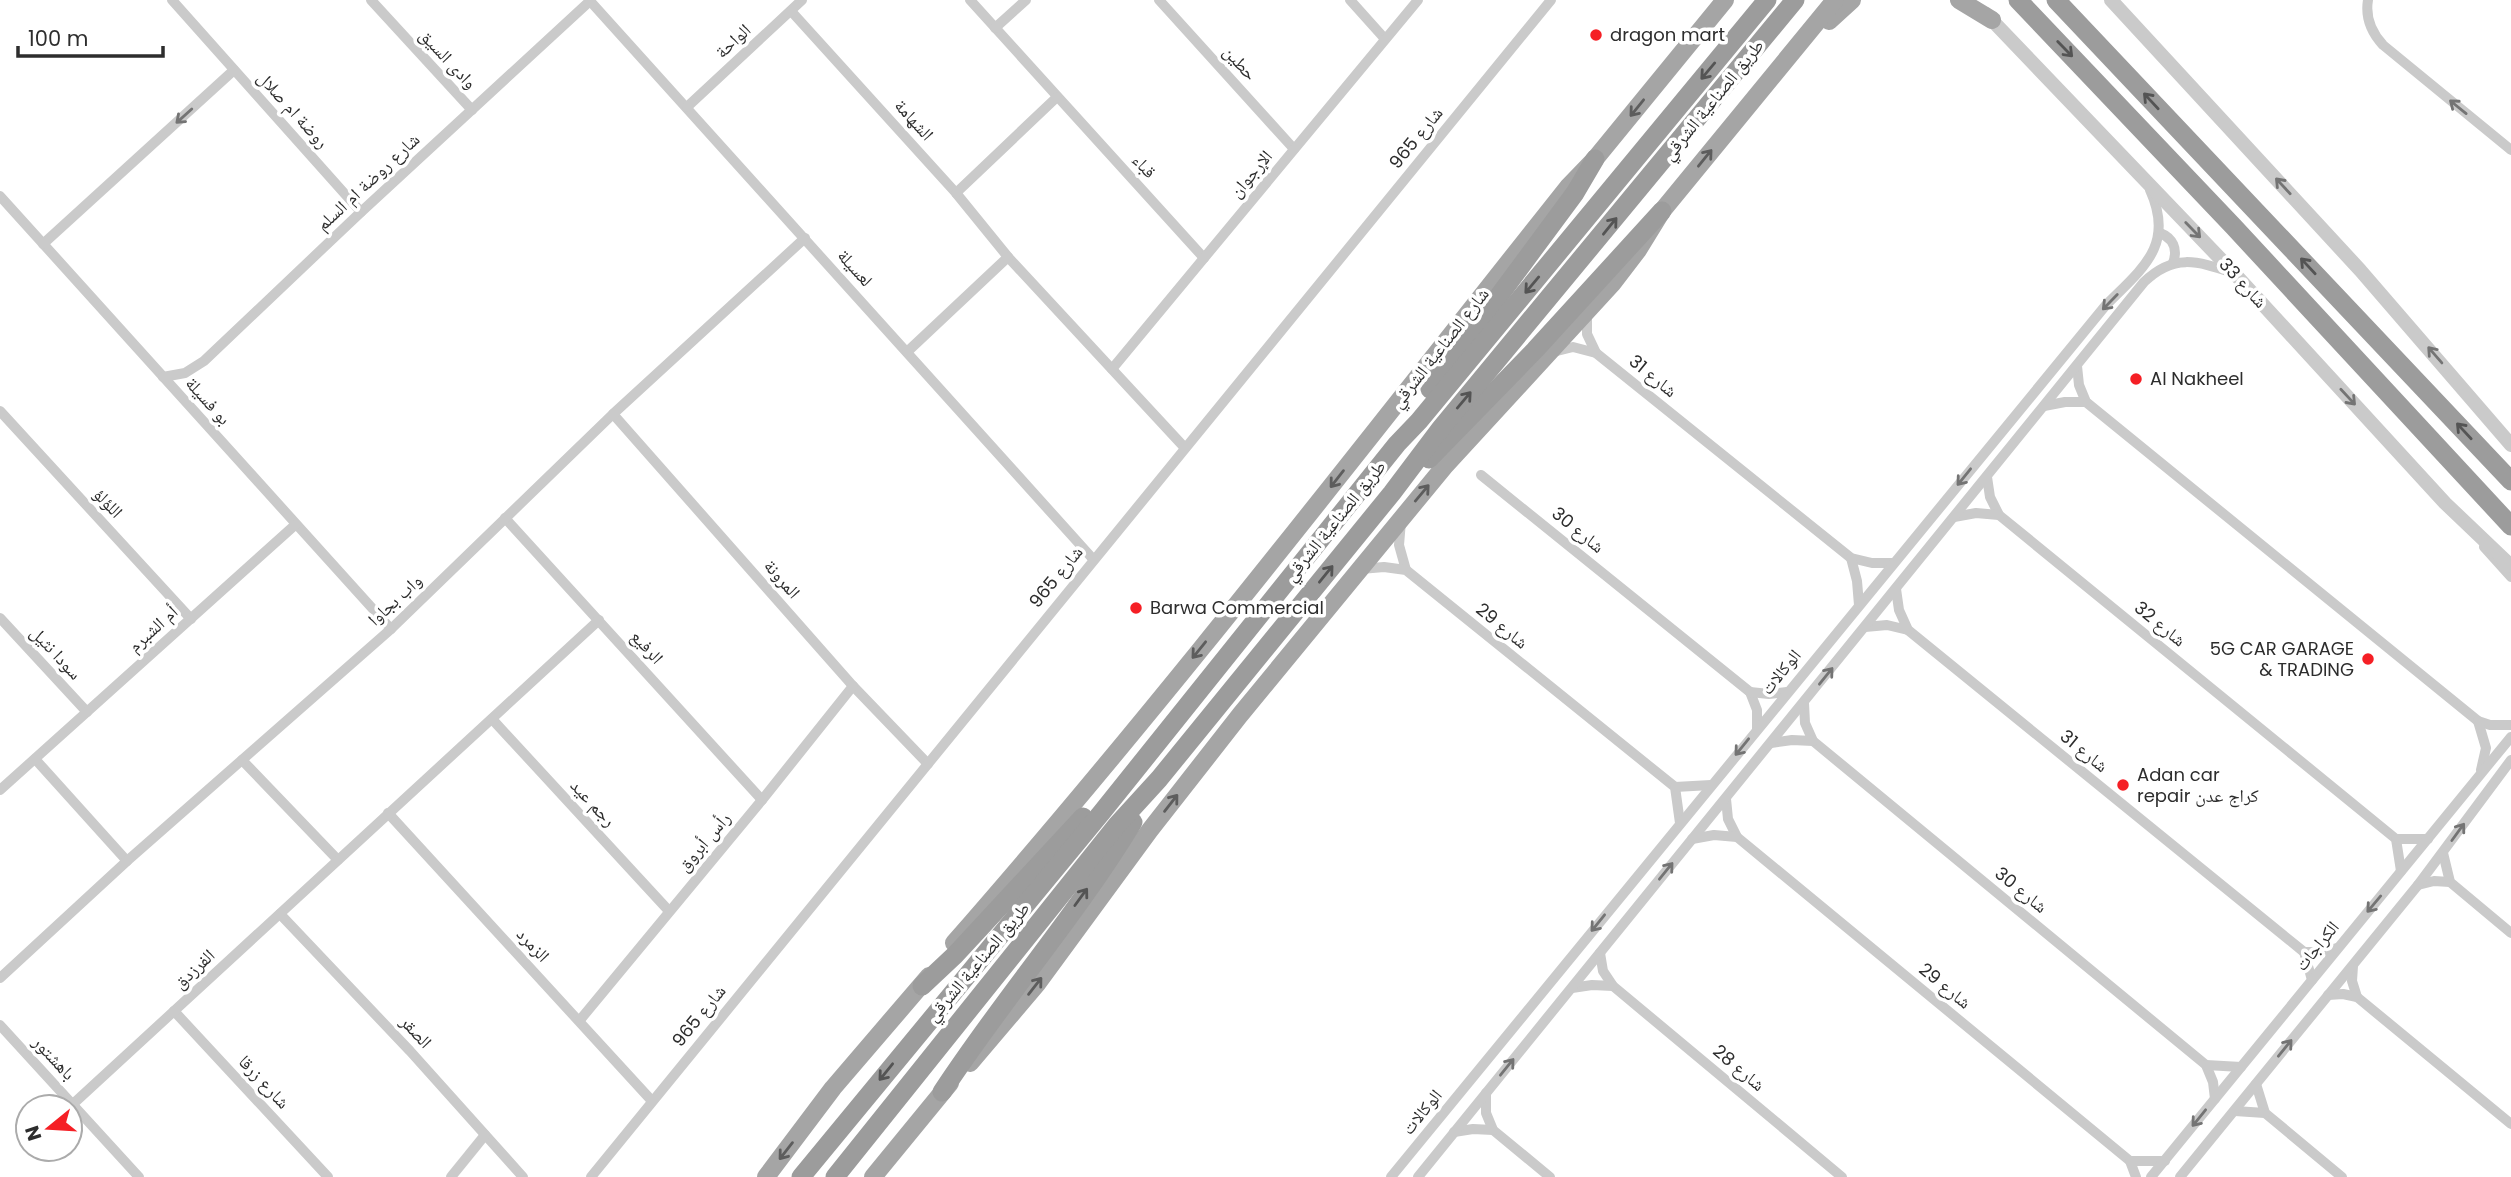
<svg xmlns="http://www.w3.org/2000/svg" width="2511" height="1177" font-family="Poppins,'Noto Naskh Arabic',sans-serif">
  <rect width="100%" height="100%" fill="#fff"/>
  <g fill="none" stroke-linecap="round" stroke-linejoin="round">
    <!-- minor -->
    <g stroke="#cacaca" stroke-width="10">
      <polyline points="172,0 361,212"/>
      <polyline points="371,0 472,110"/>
      <polyline points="970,0 1204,258"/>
      <polyline points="1159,0 1294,149"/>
      <polyline points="1350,0 1385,39"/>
      <path d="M2368,0C2365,18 2371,32 2383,45L2511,150"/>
      <polyline points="590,1 1093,559"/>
      <polyline points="791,11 956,193 1008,257 1185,448"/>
      <polyline points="995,28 1026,0"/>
      <polyline points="687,107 802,0"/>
      <polyline points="956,193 1057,97"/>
      <polyline points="0,196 391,629"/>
      <path d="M2160,233C2173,238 2178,249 2173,263"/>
      <polyline points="43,244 234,70"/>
      <polyline points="1587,313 1587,334 1596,353"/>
      <polyline points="907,352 1008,257"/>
      <polyline points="1553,352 1573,347 1596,353 1851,558 1872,563 1893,563"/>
      <polyline points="2077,366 2079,385 2086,402 2478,721 2490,725 2511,725"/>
      <polyline points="1112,369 1418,0"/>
      <polyline points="163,377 185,373 204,361 361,212 591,0"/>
      <polyline points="2044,406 2065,402 2086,402"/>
      <polyline points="0,411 191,619"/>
      <polyline points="613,414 853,686 928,764"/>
      <polyline points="1481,475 1750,692 1757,710 1757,729"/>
      <polyline points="1987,477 1990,497 1999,515 2396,839 2401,871"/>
      <polyline points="1954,517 1976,513 1999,515"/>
      <polyline points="505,518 762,800"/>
      <polyline points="1401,521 1399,545 1406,570"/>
      <polyline points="2484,547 2511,577"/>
      <polyline points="1851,558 1857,581 1859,605"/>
      <polyline points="1361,569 1384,567 1406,570 1675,787 1680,823"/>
      <polyline points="1896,589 1899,610 1908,630 2304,952 2312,980"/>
      <polyline points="0,618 87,712"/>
      <polyline points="1865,627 1887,625 1908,630"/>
      <polyline points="1750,692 1769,694 1787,692"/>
      <polyline points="1804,703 1805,723 1813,741 2206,1065 2213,1082 2215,1099"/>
      <polyline points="492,719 669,911"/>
      <polyline points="2478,721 2486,748 2481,770"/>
      <polyline points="1771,743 1792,740 1813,741"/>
      <polyline points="35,759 127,861"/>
      <polyline points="242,760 338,860"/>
      <polyline points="1675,787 1711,785"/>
      <polyline points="0,790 295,525"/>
      <polyline points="1726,799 1728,819 1737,837 2130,1161 2136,1177"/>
      <polyline points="388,813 652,1101"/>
      <polyline points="1692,839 1714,835 1737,837"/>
      <polyline points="2396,839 2428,839"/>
      <polyline points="2443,853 2450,882 2511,933"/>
      <polyline points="2418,885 2434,881 2450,882"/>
      <polyline points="280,914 410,1051 523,1177"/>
      <polyline points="2304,952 2320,952 2337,948"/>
      <polyline points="1600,953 1603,971 1613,986 1842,1177"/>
      <polyline points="2353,966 2352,981 2357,997"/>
      <polyline points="0,978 127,861 391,629 613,414 805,238"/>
      <polyline points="1572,988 1592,985 1613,986"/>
      <polyline points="2328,995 2343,994 2357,997 2511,1124"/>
      <polyline points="174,1011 328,1177"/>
      <polyline points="580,1020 762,800 853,686"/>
      <polyline points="0,1025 139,1177"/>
      <polyline points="2206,1065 2241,1067"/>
      <polyline points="2256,1084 2265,1113 2342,1177"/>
      <polyline points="1486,1093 1486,1113 1493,1130 1550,1177"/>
      <polyline points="73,1104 599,620"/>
      <polyline points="2235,1111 2265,1113"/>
      <polyline points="1454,1132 1473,1129 1493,1130"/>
      <polyline points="2130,1161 2165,1161"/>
      <polyline points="451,1177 485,1135"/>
      <polyline points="591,1177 1551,0"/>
      <path d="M1391,1177L2106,305C2143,268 2175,245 2150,190"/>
      <path d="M1418,1177L2144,282C2174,253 2197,261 2234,273"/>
      <polyline points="2151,1177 2511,737"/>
      <polyline points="2180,1177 2418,885 2511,760"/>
    </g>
    <!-- tertiary -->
    <g stroke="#cacaca" stroke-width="14">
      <polyline points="2111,0 2360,270 2511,445"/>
      <polyline points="1986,14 2234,273 2445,503 2511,566"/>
    </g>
    <!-- primary -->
    <g stroke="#a5a5a5" stroke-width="18">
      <polyline points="1959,0 1992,20"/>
      <polyline points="1829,21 1852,0"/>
      <path d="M954,943C1168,699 1366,441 1568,187L1595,159L1725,0"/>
      <polyline points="970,1063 1037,984 1150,830 1240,715 1444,467 1612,284 1638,250 1662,211 1835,0"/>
      <polyline points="766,1177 833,1088 929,976"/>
      <polyline points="873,1177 950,1083"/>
    </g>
    <!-- trunk -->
    <g stroke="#9c9c9c" stroke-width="19">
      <polyline points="2018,0 2233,226 2511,526"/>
      <polyline points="2056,0 2511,481"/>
      <polyline points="1430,389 1575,193 1595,159"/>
      <polyline points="1429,459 1535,350 1662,211"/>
      <polyline points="922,986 955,955 1083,817"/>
      <path d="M942,1092C1002,1000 1076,916 1133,822"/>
      <polyline points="801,1177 1102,812 1397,444 1419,421 1767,0"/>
      <polyline points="835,1177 1117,825 1159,779 1392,493 1441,428 1795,0"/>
    </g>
  </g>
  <!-- one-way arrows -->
  <defs><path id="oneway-shaft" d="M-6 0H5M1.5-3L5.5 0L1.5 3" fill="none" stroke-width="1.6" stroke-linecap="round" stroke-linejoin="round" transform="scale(1.75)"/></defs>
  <g stroke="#545454">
    <use href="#oneway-shaft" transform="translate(2065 49) rotate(46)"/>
    <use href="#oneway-shaft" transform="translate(1708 71) rotate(130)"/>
    <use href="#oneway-shaft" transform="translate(2151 101) rotate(-133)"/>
    <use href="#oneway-shaft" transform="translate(1610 226) rotate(-51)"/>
    <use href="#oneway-shaft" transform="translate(2308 266) rotate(-133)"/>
    <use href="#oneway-shaft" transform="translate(1532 285) rotate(130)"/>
    <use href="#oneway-shaft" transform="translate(1464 400) rotate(-50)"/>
    <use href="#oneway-shaft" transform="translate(2464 431) rotate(-133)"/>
    <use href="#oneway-shaft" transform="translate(1326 574) rotate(-51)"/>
    <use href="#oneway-shaft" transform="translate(1081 897) rotate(-54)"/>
    <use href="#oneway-shaft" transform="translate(886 1072) rotate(129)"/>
  </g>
  <g stroke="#747474">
    <use href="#oneway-shaft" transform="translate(2458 107) rotate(-141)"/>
    <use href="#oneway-shaft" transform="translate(184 116) rotate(138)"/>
    <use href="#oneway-shaft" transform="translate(2283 186) rotate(-133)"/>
    <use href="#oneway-shaft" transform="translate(2193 230) rotate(46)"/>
    <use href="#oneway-shaft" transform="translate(2110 302) rotate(134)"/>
    <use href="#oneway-shaft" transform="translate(2435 355) rotate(-131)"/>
    <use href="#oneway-shaft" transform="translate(2348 397) rotate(47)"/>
    <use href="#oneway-shaft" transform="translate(1964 477) rotate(129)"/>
    <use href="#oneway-shaft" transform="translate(1826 676) rotate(-51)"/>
    <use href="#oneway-shaft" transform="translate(1742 747) rotate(129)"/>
    <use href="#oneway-shaft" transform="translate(2458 832) rotate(-54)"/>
    <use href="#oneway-shaft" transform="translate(1666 871) rotate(-51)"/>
    <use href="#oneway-shaft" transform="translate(2374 904) rotate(130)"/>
    <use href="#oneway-shaft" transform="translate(1598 923) rotate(129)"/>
    <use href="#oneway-shaft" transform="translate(2285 1048) rotate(-51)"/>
    <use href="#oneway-shaft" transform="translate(1507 1067) rotate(-51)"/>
    <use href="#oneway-shaft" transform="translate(2199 1118) rotate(129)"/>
  </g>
  <g stroke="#5d5d5d">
    <use href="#oneway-shaft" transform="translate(1637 108) rotate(129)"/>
    <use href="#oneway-shaft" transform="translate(1705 158) rotate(-51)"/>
    <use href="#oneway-shaft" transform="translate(1337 479) rotate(128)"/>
    <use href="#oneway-shaft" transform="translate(1422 493) rotate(-50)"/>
    <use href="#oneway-shaft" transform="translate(1199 650) rotate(129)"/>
    <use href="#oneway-shaft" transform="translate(1171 803) rotate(-52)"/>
    <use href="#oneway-shaft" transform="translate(1035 986) rotate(-52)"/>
    <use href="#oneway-shaft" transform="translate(786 1151) rotate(128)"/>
  </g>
  <!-- markers -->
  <g fill="#f51f25" stroke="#fff" stroke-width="2.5">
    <circle cx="1596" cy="35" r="7"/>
    <circle cx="2136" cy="379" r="7"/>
    <circle cx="1136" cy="608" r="7"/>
    <circle cx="2368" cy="659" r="7"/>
    <circle cx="2123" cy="785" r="7"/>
  </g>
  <g text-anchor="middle" stroke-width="7" stroke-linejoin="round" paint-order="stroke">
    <!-- poi labels -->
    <g font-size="18" fill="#2d2d2d" stroke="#fff" text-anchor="start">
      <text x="1610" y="41">dragon mart</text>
      <text x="2150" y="385">Al Nakheel</text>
      <text x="1150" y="614">Barwa Commercial</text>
      <text x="2354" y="655" text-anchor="end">5G CAR GARAGE<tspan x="2354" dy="21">&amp; TRADING</tspan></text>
      <text x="2137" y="781">Adan car<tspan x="2137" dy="21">repair كراج عدن</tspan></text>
    </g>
    <!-- street labels -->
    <g font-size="18" fill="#2d2d2d" stroke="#fff">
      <text transform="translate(733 41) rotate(-43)" y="6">الواحة</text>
      <text transform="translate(448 59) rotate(47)" y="6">وادى السيق</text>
      <text transform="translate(1240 63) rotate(48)" y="6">حطين</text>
      <text transform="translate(1713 100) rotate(-51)" y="6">طريق الصناعية الشرقي</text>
      <text transform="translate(293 110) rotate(48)" y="6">روضة ام صلال</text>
      <text transform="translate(914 120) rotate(48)" y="6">الشهامة</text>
      <text transform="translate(1416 138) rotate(-51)" y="6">شارع 965</text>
      <text transform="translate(1144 166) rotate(48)" y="6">قباء</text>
      <text transform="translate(1251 174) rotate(-50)" y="6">الإرجوان</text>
      <text transform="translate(368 182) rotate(-43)" y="6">شارع روضة ام السلم</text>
      <text transform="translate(855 268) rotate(48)" y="6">لعسيلة</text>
      <text transform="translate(2243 283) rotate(47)" y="6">شارع 33</text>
      <text transform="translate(1440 348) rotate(-52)" y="6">شارع الصناعية الشرقي</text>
      <text transform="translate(1653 376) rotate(39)" y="6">شارع 31</text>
      <text transform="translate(208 401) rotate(48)" y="6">بو فسيلة</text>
      <text transform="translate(108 503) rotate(47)" y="6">اللؤلؤ</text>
      <text transform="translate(1335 521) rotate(-51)" y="6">طريق الصناعية الشرقي</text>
      <text transform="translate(1578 530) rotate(39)" y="6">شارع 30</text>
      <text transform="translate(1056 577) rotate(-51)" y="6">شارع 965</text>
      <text transform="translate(782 579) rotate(49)" y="6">المرونة</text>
      <text transform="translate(395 600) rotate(-43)" y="6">واب بجاوا</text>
      <text transform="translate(2160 624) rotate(39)" y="6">شارع 32</text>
      <text transform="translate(1502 626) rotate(39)" y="6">شارع 29</text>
      <text transform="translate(153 629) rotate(-42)" y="6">أم الشبرم</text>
      <text transform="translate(647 647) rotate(48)" y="6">الرفيع</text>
      <text transform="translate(56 653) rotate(47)" y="6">سودا نثيل</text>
      <text transform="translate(1781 672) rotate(-51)" y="6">الوكالات</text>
      <text transform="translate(2084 751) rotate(39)" y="6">شارع 31</text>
      <text transform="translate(593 803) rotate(47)" y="6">رجم عيد</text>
      <text transform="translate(704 842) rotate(-50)" y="6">رأس أبروق</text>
      <text transform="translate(2021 890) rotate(39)" y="6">شارع 30</text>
      <text transform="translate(533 945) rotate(47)" y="6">الزمرد</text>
      <text transform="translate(2317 946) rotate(-51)" y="6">الكراجات</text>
      <text transform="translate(978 962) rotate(-50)" y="6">طريق الصناعية الشرقي</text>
      <text transform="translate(194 969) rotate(-43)" y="6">الفرزدق</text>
      <text transform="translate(1945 986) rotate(39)" y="6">شارع 29</text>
      <text transform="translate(699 1016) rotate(-51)" y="6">شارع 965</text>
      <text transform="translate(416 1032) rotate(47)" y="6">الصقر</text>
      <text transform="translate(54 1058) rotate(47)" y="6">باهشتور</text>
      <text transform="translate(1739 1068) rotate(40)" y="6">شارع 28</text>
      <text transform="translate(264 1082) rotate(47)" y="6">شارع زرقا</text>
      <text transform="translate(1422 1112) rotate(-51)" y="6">الوكالات</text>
    </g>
  </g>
  <!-- north arrow -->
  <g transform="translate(49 1128) rotate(252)"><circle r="33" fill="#ffffff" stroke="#ababab" stroke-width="2"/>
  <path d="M0-5L12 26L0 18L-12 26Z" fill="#f51f25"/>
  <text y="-10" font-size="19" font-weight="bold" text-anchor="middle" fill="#2d2d2d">N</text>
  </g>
  <!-- scale -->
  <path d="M18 46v10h145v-10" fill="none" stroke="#2d2d2d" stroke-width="3.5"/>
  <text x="28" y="46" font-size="21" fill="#2d2d2d" stroke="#ffffff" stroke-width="5" paint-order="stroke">100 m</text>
</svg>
